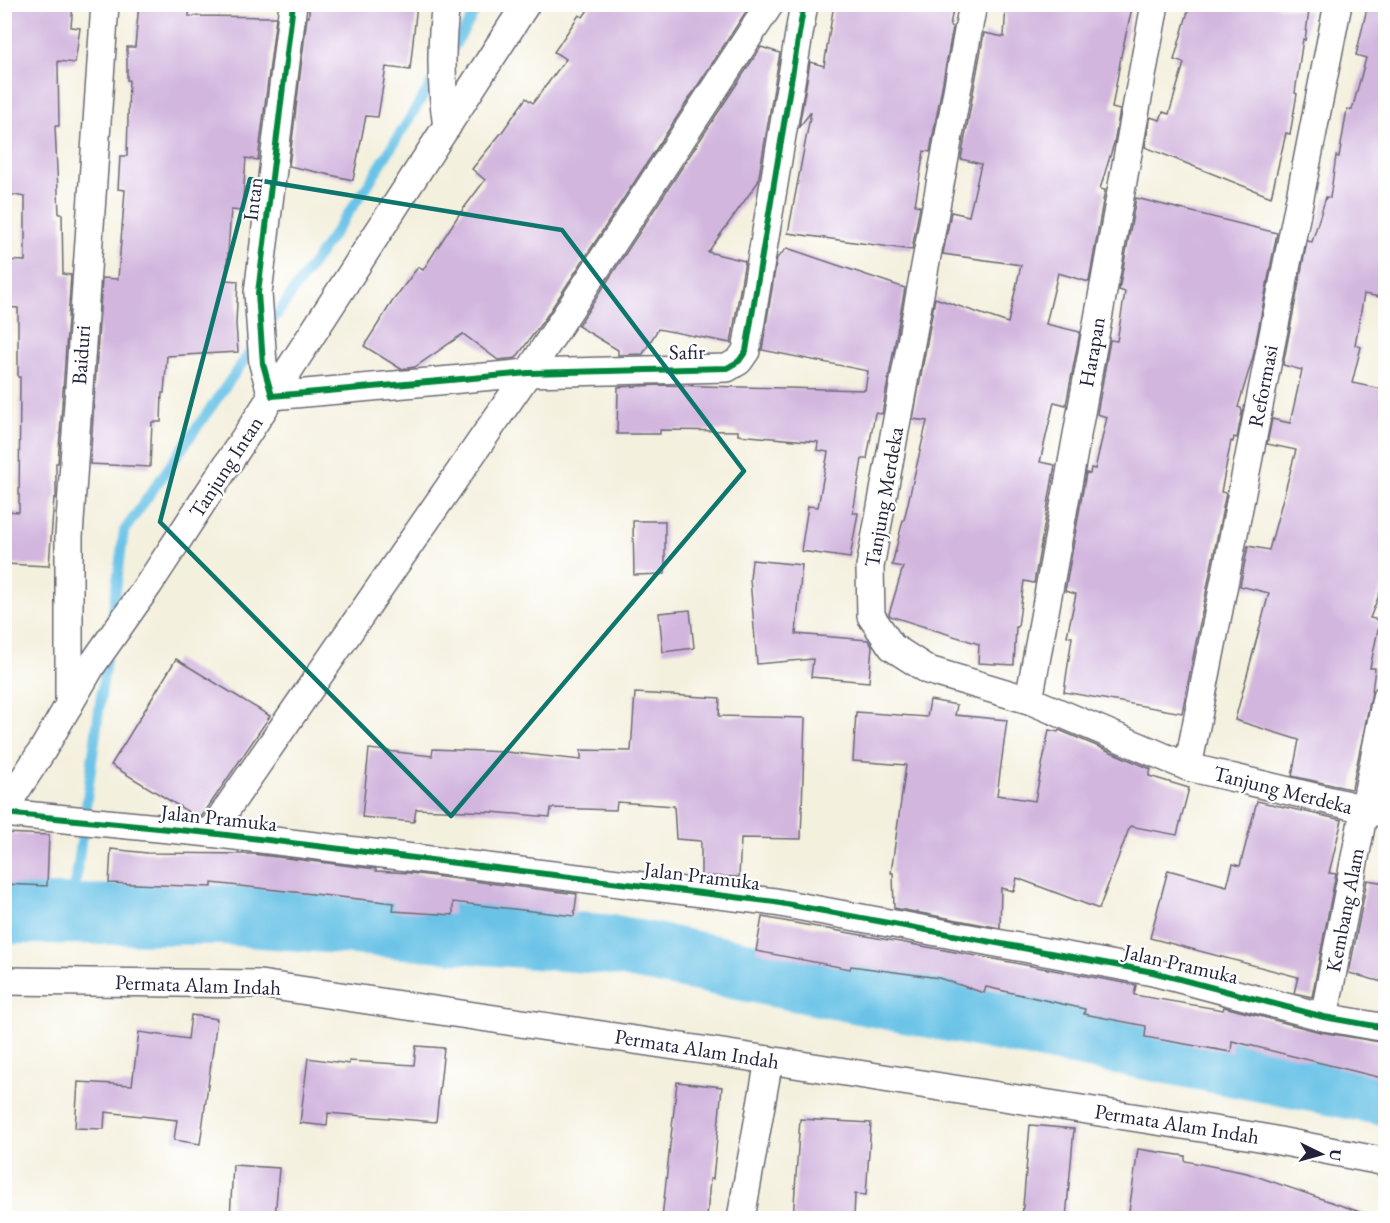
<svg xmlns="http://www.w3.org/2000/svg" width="1390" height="1223" font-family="'EB Garamond',serif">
  <rect width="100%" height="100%" fill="#fff"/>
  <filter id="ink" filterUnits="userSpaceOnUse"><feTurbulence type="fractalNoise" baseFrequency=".0167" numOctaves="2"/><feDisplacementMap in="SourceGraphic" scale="12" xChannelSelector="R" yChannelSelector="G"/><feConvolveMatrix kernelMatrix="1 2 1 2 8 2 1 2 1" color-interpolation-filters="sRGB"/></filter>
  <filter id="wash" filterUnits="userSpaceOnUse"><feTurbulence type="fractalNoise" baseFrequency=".008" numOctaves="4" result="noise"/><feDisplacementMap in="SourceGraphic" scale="24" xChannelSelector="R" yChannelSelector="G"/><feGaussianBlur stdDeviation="1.35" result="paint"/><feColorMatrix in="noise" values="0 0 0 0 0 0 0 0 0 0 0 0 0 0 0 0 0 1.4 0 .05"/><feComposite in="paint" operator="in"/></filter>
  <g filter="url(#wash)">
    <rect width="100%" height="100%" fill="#f4f0de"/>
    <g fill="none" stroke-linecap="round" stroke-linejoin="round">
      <!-- stream -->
      <g stroke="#6ac3e7" stroke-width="10">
        <polyline points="449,55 480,4"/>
        <polyline points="266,330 366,188 436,76"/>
        <polyline points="111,626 124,531 257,342"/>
        <polyline points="71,916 106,659"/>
      </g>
      <!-- river -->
      <polyline stroke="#6ac3e7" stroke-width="60" points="4,914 223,915 614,945 981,1018 1386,1096"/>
    </g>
    <g id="blocks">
      <!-- building -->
      <g fill="#d2b6de">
        <polygon points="4,4 73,4 71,27 80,28 75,63 58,61 59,126 55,126 59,214 62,214 63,274 71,275 58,463 56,463 56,498 54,498 49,566 4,564 6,511 19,512 20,377 18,377 18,308 4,307 4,260 25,261 25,197 4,193"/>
        <polygon points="139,4 190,4 189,16 276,17 258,160 246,158 242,211 231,210 226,280 238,281 236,324 238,352 167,356 164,393 162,393 161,422 152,422 150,467 90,464 102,278 118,279 125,190 118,189 120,156 127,156 129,80 127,80 127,47 135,47"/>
        <polygon points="309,4 417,4 410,70 386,67 378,117 366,116 353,180 289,166 307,17 309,17"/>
        <polygon points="592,4 751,4 546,317 516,358 498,360 463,334 415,367 401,369 364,346 392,302 418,267 423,270 458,216 485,180 472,169 502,132 526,98 533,103 566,59 554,52 579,15 583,17"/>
        <polygon points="834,4 954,4 950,26 953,27 930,152 924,151 915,205 920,206 912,250 788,233 811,112 799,127 810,62 824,66"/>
        <polygon points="1006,4 1133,4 1122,51 1112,108 1120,110 1114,143 1100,189 1105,190 1089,282 1058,273 1046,324 1080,332 1066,405 1054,402 1040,462 1055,465 1034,583 1024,581 1018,627 1016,627 1014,665 978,663 979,644 890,616 889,614 903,567 892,565 903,520 904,520 927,421 913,419 935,298 1008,323 1021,265 943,254 951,212 969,216 981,164 961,159 984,33 1004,37"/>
        <polygon points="1190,4 1263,4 1309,11 1305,40 1303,39 1295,93 1297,94 1290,134 1286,133 1271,197 1145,147 1150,117 1160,120 1163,112 1169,114 1184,63 1174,60"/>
        <polygon points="1368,4 1386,4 1386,298 1364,294 1355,345 1361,347 1352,383 1386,390 1386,577 1370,618 1380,620 1370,668 1375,668 1372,692 1352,788 1350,789 1292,776 1299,740 1235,720 1269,593 1240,586 1248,546 1269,550 1296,450 1267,444 1272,419 1290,423 1302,370 1283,365 1307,241 1312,242 1326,197 1330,198 1336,156 1339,157 1347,109 1352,110 1366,58 1356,55"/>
        <polygon points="761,47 780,53 758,182 708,252 745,261 731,343 658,329 643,354 618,355 618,350 578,326"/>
        <polygon points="1136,198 1277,233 1253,357 1238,407 1241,408 1242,412 1237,438 1234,437 1233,442 1231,441 1221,492 1226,493 1182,713 1064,692 1072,637 1067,636 1076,594 1065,591 1086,473 1090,474 1091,468 1095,469 1107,417 1097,414 1110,340 1117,341 1125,292 1119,290"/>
        <polygon points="787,248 905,288 882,414 875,413 867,459 862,459 853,513 858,513 850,558 801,551 808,506 818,507 828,452 817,450 818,442 738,435 738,431 660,430 660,434 617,434 618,387 661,385 865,390 868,371 762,350 777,258"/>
        <polygon points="633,521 665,521 665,574 634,575"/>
        <polygon points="752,560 802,565 796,634 868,640 872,646 869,682 811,677 813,659 757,664 750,579"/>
        <polygon points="690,610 694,648 663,652 659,613"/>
        <polygon points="176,659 270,716 202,816 195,816 111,765"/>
        <polygon points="635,693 720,698 719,716 805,718 801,839 741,838 739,877 701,876 701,841 676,839 674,806 617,802 616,810 551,808 550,817 491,812 416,809 414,822 362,817 369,749 432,756 433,749 506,752 581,760 581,750 631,751"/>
        <polygon points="930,700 957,705 955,715 1007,720 997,795 1035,801 1049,730 1058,732 1059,730 1151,769 1149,776 1189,788 1177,835 1130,826 1099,909 1017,878 1014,891 1001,888 1000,928 894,908 893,873 891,873 906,765 853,761 856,712 927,717"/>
        <polygon points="1257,801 1342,820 1329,873 1336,874 1312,997 1294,993 1298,977 1150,938 1168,870 1227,886 1233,864 1240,866"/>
        <polygon points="4,833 49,835 47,886 4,884"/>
        <polygon points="111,849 147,853 252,854 376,869 376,871 410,873 577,894 574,916 453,902 453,915 393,911 394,903 212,883 212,887 109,883"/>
        <polygon points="1367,880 1386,883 1386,983 1349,973"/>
        <polygon points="762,917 1136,985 1134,995 1223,1010 1224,1007 1320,1032 1386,1043 1386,1079 1232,1041 1231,1052 1145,1037 1146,1026 1084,1014 1085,1009 986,987 984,993 939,978 851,966 850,969 756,951"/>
        <polygon points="191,1015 217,1019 200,1144 174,1140 177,1120 105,1112 104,1129 75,1128 78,1082 132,1085 139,1032 188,1039"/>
        <polygon points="416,1046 444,1048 436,1122 328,1113 327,1126 300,1123 308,1058 349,1064 349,1061 414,1065"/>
        <polygon points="677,1082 722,1087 713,1179 710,1179 707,1218 662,1218"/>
        <polygon points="800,1119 871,1123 866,1195 855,1194 854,1218 793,1218"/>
        <polygon points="1030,1125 1074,1129 1066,1218 1022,1218"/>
        <polygon points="1138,1149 1185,1156 1185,1161 1247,1173 1366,1214 1366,1218 1128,1218"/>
        <polygon points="233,1165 279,1168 275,1218 230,1218"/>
      </g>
    </g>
  </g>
  <g filter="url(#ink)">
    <use href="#blocks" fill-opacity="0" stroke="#6c6a74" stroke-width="1.5"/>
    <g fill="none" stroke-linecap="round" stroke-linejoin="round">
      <!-- street casing -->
      <g stroke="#6c6a74" stroke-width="30">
        <g id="street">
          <polyline points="293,4 258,293 263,364 272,396 528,373 727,368 739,361 746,351 804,4"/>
          <path d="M446,4C440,45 441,86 447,127"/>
          <polyline points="973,4 870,567 871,616 892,647 928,670 1029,700 1188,767 1386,814"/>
          <polyline points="1029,700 1155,4"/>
          <polyline points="69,705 69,536 105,4"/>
          <polyline points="1188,767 1338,4"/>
          <polyline points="4,809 42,751 92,665 149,584 272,396 526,4"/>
          <polyline points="4,813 210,833 775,902 1153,972 1324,1017 1386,1028"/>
          <polyline points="210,833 528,373 770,4"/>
          <polyline points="4,981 260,984 769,1060 1259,1137 1386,1162"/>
          <polyline points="1324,1017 1386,698"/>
          <polyline points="741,1218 769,1060"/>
        </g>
      </g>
      <!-- street -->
      <use href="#street" stroke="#fff" stroke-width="27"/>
      <!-- cycleway casing -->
      <g stroke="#fff" stroke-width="10">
        <g id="cycleway">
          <polyline points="293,4 258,293 263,364 272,396 528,373 727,368 739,361 746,351 804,4"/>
          <polyline points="4,813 210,833 775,902 1153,972 1324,1017 1386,1028"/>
        </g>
      </g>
      <!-- cycleway -->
      <use href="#cycleway" stroke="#00873e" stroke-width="6"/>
    </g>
  </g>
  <!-- marked area -->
  <path fill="none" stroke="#0f766e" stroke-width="4.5" stroke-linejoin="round" d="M250,179L562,230L744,471L451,816L160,522Z"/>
  <g text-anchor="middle" stroke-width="4.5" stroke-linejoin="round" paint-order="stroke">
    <!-- street labels -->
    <g font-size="21" fill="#22223b" stroke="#fff">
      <text transform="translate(253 199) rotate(-83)" y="7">Intan</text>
      <text transform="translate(687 352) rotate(-1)" y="7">Safir</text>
      <text transform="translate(1092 352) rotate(-80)" y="7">Harapan</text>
      <text transform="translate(81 355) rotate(-86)" y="7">Baiduri</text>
      <text transform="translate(1263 386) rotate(-79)" y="7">Reformasi</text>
      <text transform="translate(226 467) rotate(-57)" y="7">Tanjung Intan</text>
      <text transform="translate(884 497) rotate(-80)" y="7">Tanjung Merdeka</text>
      <text transform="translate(1283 790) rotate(14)" y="7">Tanjung Merdeka</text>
      <text transform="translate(219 818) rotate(6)" y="7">Jalan Pramuka</text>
      <text transform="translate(702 876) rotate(7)" y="7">Jalan Pramuka</text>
      <text transform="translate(1345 910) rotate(-79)" y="7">Kembang Alam</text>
      <text transform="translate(1181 964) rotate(13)" y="7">Jalan Pramuka</text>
      <text transform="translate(198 985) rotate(2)" y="7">Permata Alam Indah</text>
      <text transform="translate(697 1049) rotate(9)" y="7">Permata Alam Indah</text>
      <text transform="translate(1177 1124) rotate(9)" y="7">Permata Alam Indah</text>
    </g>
  </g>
  <!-- margin -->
  <rect width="1390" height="1223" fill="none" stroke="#fff" stroke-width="24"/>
  <!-- north arrow -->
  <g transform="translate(1321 1154) rotate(95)" stroke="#ffffff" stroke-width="4.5" paint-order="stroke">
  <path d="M0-4.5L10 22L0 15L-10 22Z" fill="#22223b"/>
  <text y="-9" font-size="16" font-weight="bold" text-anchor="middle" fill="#22223b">U</text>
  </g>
</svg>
